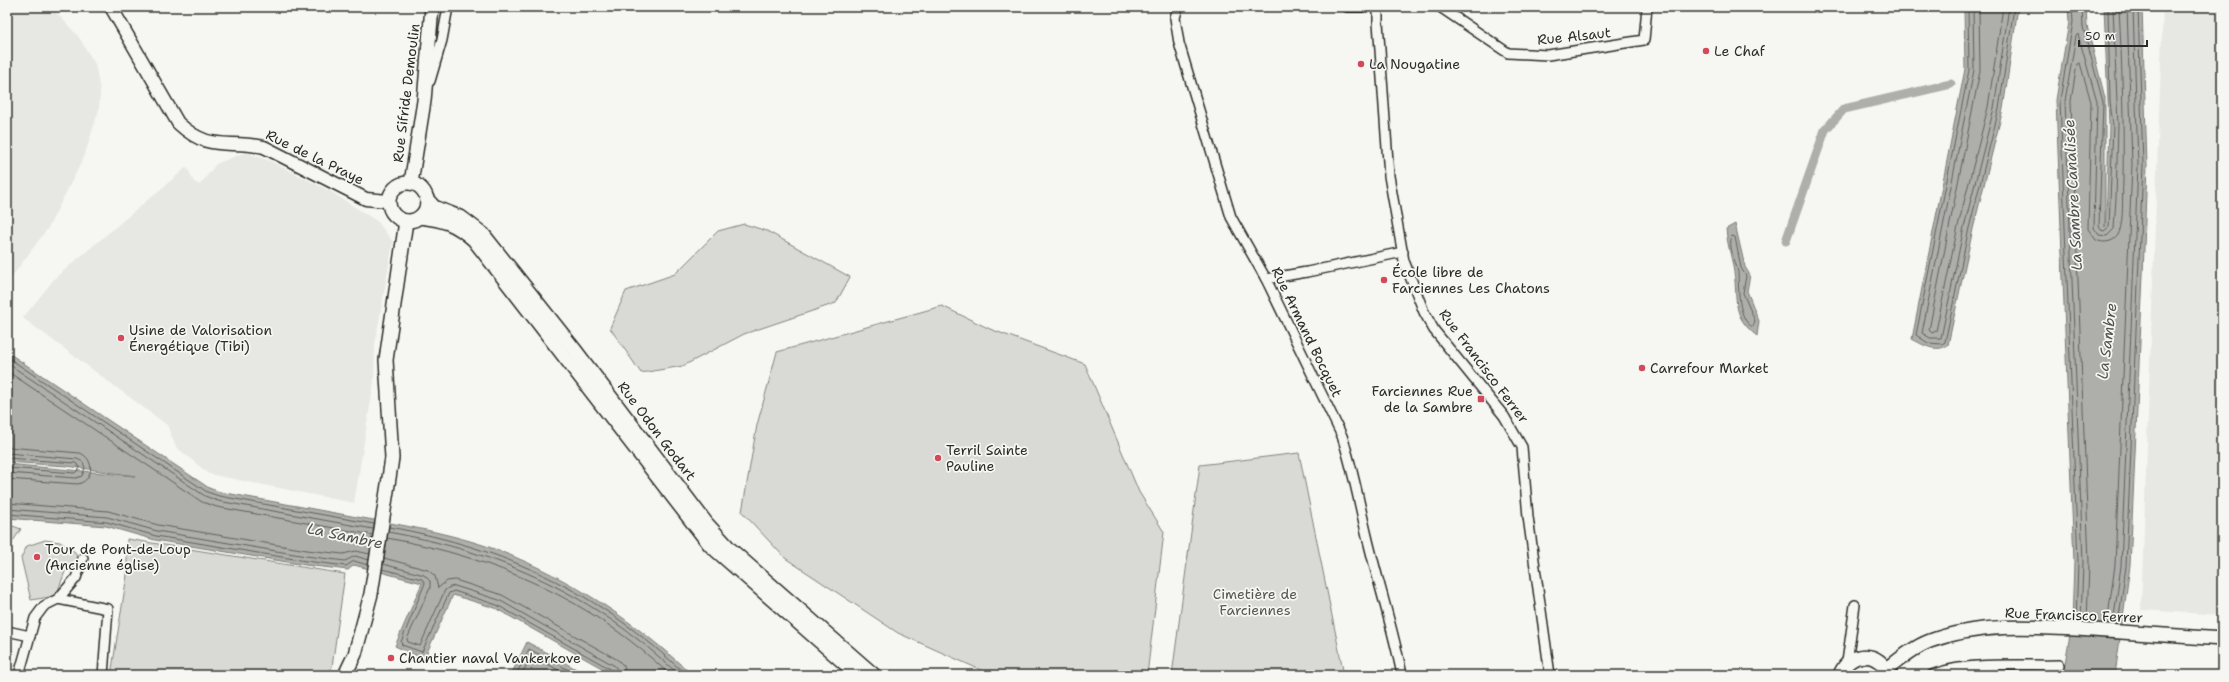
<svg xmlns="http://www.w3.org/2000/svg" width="2229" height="682" font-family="'Shantell Sans',sans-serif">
  <rect width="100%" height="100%" fill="#f6f6f2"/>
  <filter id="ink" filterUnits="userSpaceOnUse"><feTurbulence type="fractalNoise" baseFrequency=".025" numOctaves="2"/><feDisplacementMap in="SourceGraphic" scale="8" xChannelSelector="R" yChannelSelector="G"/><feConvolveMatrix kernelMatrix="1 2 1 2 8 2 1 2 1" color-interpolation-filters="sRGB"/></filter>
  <g filter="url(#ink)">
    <!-- built -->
    <g fill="#e7e7e3">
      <polygon points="7,7 57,7 55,11 78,36 95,64 100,90 99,109 84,157 48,228 7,283"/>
      <polygon points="2163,7 2222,7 2222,615 2141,610"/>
      <polygon points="246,152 270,161 330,191 378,222 393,242 375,344 374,381 354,503 209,474 176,447 167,425 23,318 55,278 187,167 194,182 200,185 216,164"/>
    </g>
    <!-- green -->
    <g fill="#d9d9d5" stroke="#828280">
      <polygon points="744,224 767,231 850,277 836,303 744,334 683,366 641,373 610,328 626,291 675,274 718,231"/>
      <polygon points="942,306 990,329 1085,364 1139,492 1164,532 1147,675 992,675 898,633 785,558 742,512 757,425 777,352"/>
      <polygon points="1299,453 1344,675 1172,675 1200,465"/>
      <polygon points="7,524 21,529 7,550"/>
      <polygon points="127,539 345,574 332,667 328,675 111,675 127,575"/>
      <polygon points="45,540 60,542 75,552 78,560 74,567 66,569 56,596 31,600 21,558 27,546"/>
    </g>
    <!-- water -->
    <g fill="#aeaeab" stroke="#7a7a78">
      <path d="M1964,7H2018L2003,109L1973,229L1948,345C1936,353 1923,345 1912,339L1965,69Z"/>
      <polygon points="2068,7 2086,7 2087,26 2105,98 2105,227 2107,197 2109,125 2104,7 2142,7 2147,165 2143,275 2130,566 2115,675 2063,675 2072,623 2074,562 2056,100 2069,22"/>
      <path d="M1735,224L1745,267L1750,275L1747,291L1759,321L1757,336C1731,316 1738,301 1734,272C1732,258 1727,244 1726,229Z"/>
      <path d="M7,352L209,488L220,492C269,501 319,510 368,519C413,527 458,535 500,551C572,579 636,622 692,675H614L495,608L453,595L424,659L395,646L422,583L354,565L348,570L305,565L155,540L106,526L7,518V464L135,476L67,466L7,462Z"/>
      <polygon points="527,642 587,675 511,675"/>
    </g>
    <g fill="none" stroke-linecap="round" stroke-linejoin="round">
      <!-- shore -->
      <g stroke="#5f5f5e" stroke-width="1">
        <polyline points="1968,7 1969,70 1916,335 1928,343 1942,344 1945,342 1969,228 1999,109 2014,7"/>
        <polyline points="1973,7 1974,70 1922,333 1930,338 1941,338 1964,227 1994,108 2009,7"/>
        <polyline points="1979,7 1980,71 1929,330 1932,333 1936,331 1958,226 1988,107 2003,7"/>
        <polyline points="2072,7 2073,22 2060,100 2078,562 2076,622"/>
        <polyline points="2082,7 2083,27 2103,102 2099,226 2101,230 2104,231 2109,227 2113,125 2110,102 2108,7"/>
        <path d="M1732,236L1735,237L1741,268L1746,276L1743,293L1755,321L1753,327C1737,320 1739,287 1738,272C1736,262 1727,246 1732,236Z"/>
        <polyline points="7,357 207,492 219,496 374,524"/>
        <polyline points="7,363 205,496 218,501 373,529"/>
        <polyline points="7,371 202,502 217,507 373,535"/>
        <path d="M7,447L80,453C95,459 94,480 78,484L7,479"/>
        <polyline points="7,453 77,459 83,462 85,468 82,476 76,478 7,473"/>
        <polyline points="7,458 76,463 80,468 75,473 7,468"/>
        <polyline points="7,503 108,511 158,525 307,550 343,554 356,551 370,554"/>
        <polyline points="7,509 107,517 157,531 306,556 345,561 355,556 369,560"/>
        <polyline points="7,514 107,522 156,536 306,561 346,566 354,561 368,565"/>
        <path d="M389,527C506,548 599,592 686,675"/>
        <path d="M388,532C501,552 595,595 679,675"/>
        <path d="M387,538C494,557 591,599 670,675"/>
        <polyline points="384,558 428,570 435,576 438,588 447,581 455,580 502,595 618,660 624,666 626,675"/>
        <polyline points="383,564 424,575 430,581 430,588 407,639 408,642 420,646 445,590 450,587 455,586 499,600 615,666 620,675"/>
        <polyline points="382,569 422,579 425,583 401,642 402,645 422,652 449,593 454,591 497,605 612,670 615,675"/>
        <polyline points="2081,622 2083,562 2065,101 2076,36 2078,34 2097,102 2094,228 2099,235 2107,236 2114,229 2116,198 2118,125 2113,7"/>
        <path d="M2087,622L2089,562L2071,101L2077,64L2080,63L2091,102L2088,229L2096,240C2104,244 2115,242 2119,233C2124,220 2122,195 2123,181C2124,123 2122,65 2119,7"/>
        <polyline points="2107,624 2115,565 2132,165 2127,7"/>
        <polyline points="2113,624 2121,566 2138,165 2133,7"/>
        <polyline points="2118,624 2126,566 2143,165 2138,7"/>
        <polyline points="516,675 529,649 578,675"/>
        <polyline points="521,675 532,656 568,675"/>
      </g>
      <!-- canal -->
      <polyline stroke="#aeaeab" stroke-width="9" points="1786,241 1825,130 1844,109 1951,84"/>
      <!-- minor casing -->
      <g stroke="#2b2b2b" stroke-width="12">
        <g id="minor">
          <path d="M1178,7L1175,18L1179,43L1231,217L1266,279L1342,436C1353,469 1359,503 1367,536C1378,583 1393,628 1402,675"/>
          <polyline points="1347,7 1362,7"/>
          <polyline points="1378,7 1378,22 1389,176 1404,261 1424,312 1434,330 1504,416 1522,447 1528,517 1550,675"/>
          <polyline points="1440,7 1508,53 1548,55 1644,40 1647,7"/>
          <polyline points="430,81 442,40 448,7"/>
          <polyline points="1266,279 1307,272 1403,252"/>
          <polyline points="58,599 76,578 83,558"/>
          <polyline points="7,631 30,636"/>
          <polyline points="1847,662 1855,605"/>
          <polyline points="19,675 35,618 44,606 58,599 108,609 103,675"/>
          <path d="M1932,675C1964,661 2023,666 2059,665"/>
        </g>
      </g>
      <!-- tertiary casing -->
      <g stroke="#2b2b2b" stroke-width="15">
        <path id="tertiary" d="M111,7L178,123C210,153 226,139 264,147L366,199L388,201"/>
      </g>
      <!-- secondary casing -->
      <g stroke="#2b2b2b" stroke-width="16">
        <g id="secondary">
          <circle cx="408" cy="202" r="19"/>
          <polyline points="411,183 424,101 432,7"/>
          <polyline points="427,199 434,207 462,218 483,234 575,350 707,524 730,549 874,675"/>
          <path d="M420,217C444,220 455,223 474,240L710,545L858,675"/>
          <path d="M1887,669C1900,659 1914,647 1930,641C1981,622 2038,627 2092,630C2135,633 2179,636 2222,639"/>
          <polyline points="345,675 355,654 371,594 389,478 392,458 386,360 406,221"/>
          <path d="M1840,675C1849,650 1880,650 1889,675"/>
        </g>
      </g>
      <!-- minor -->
      <use href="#minor" stroke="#f6f6f2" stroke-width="9"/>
      <!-- tertiary -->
      <use href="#tertiary" stroke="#f6f6f2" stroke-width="12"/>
      <!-- secondary -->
      <use href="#secondary" stroke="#f6f6f2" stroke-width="13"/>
    </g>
  </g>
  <!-- markers -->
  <g fill="#d1495b" stroke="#f6f6f2" stroke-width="1.5">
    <circle cx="1706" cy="51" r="4"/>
    <circle cx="1361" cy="64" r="4"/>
    <circle cx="1384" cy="280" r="4"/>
    <circle cx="121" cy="338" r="4"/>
    <circle cx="1642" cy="368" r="4"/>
    <rect x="1477" y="395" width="8" height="8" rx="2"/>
    <circle cx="938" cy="458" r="4"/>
    <circle cx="37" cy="557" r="4"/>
    <circle cx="391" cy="658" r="4"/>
  </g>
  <g text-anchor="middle" stroke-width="3.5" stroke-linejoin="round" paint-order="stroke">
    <!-- street labels -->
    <g font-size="14" fill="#2b2b2b" stroke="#f6f6f2">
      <text transform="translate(1574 36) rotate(-6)" y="5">Rue Alsaut</text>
      <text transform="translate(406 93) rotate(-83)" y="5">Rue Sifride Demoulin</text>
      <text transform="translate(315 157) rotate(26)" y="5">Rue de la Praye</text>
      <text transform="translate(1307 332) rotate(64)" y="5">Rue Armand Bocquet</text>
      <text transform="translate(1484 366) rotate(53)" y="5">Rue Francisco Ferrer</text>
      <text transform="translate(657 431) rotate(53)" y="5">Rue Odon Godart</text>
      <text transform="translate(2074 615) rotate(2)" y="5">Rue Francisco Ferrer</text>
    </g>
    <!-- poi labels -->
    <g font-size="14" fill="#2b2b2b" stroke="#f6f6f2" text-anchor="start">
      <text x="1714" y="56">Le Chaf</text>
      <text x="1369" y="69">La Nougatine</text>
      <text x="1392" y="277">École libre de<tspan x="1392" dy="16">Farciennes Les Chatons</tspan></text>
      <text x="129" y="335">Usine de Valorisation<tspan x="129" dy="16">Énergétique (Tibi)</tspan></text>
      <text x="1650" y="373">Carrefour Market</text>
      <text x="1473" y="396" text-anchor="end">Farciennes Rue<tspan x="1473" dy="16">de la Sambre</tspan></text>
      <text x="946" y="455">Terril Sainte<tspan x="946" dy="16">Pauline</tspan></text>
      <text x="45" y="554">Tour de Pont-de-Loup<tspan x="45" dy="16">(Ancienne église)</tspan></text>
      <text x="399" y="663">Chantier naval Vankerkove</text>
    </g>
    <!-- park labels -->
    <g font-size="14" fill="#565656" stroke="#f6f6f2">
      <text x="1255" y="599">Cimetière de<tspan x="1255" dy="16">Farciennes</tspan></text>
    </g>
    <!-- water labels -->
    <g font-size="15" font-style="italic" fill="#525251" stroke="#f6f6f2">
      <text transform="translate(2073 195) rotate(-93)" y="5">La Sambre Canalisée</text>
      <text transform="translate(2107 341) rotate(-83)" y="5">La Sambre</text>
      <text transform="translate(345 536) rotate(12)" y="5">La Sambre</text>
    </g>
  </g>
  <!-- margin -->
  <rect width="2229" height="682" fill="none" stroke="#f6f6f2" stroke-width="24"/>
  <rect x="12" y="12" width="2205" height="658" fill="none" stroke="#2b2b2b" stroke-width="1.5" filter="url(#ink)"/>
  <!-- scale -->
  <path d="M2079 40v6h68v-6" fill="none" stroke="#2b2b2b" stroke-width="2"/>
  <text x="2085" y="40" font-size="12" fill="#2b2b2b" stroke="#f6f6f2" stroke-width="3" paint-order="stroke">50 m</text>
</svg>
